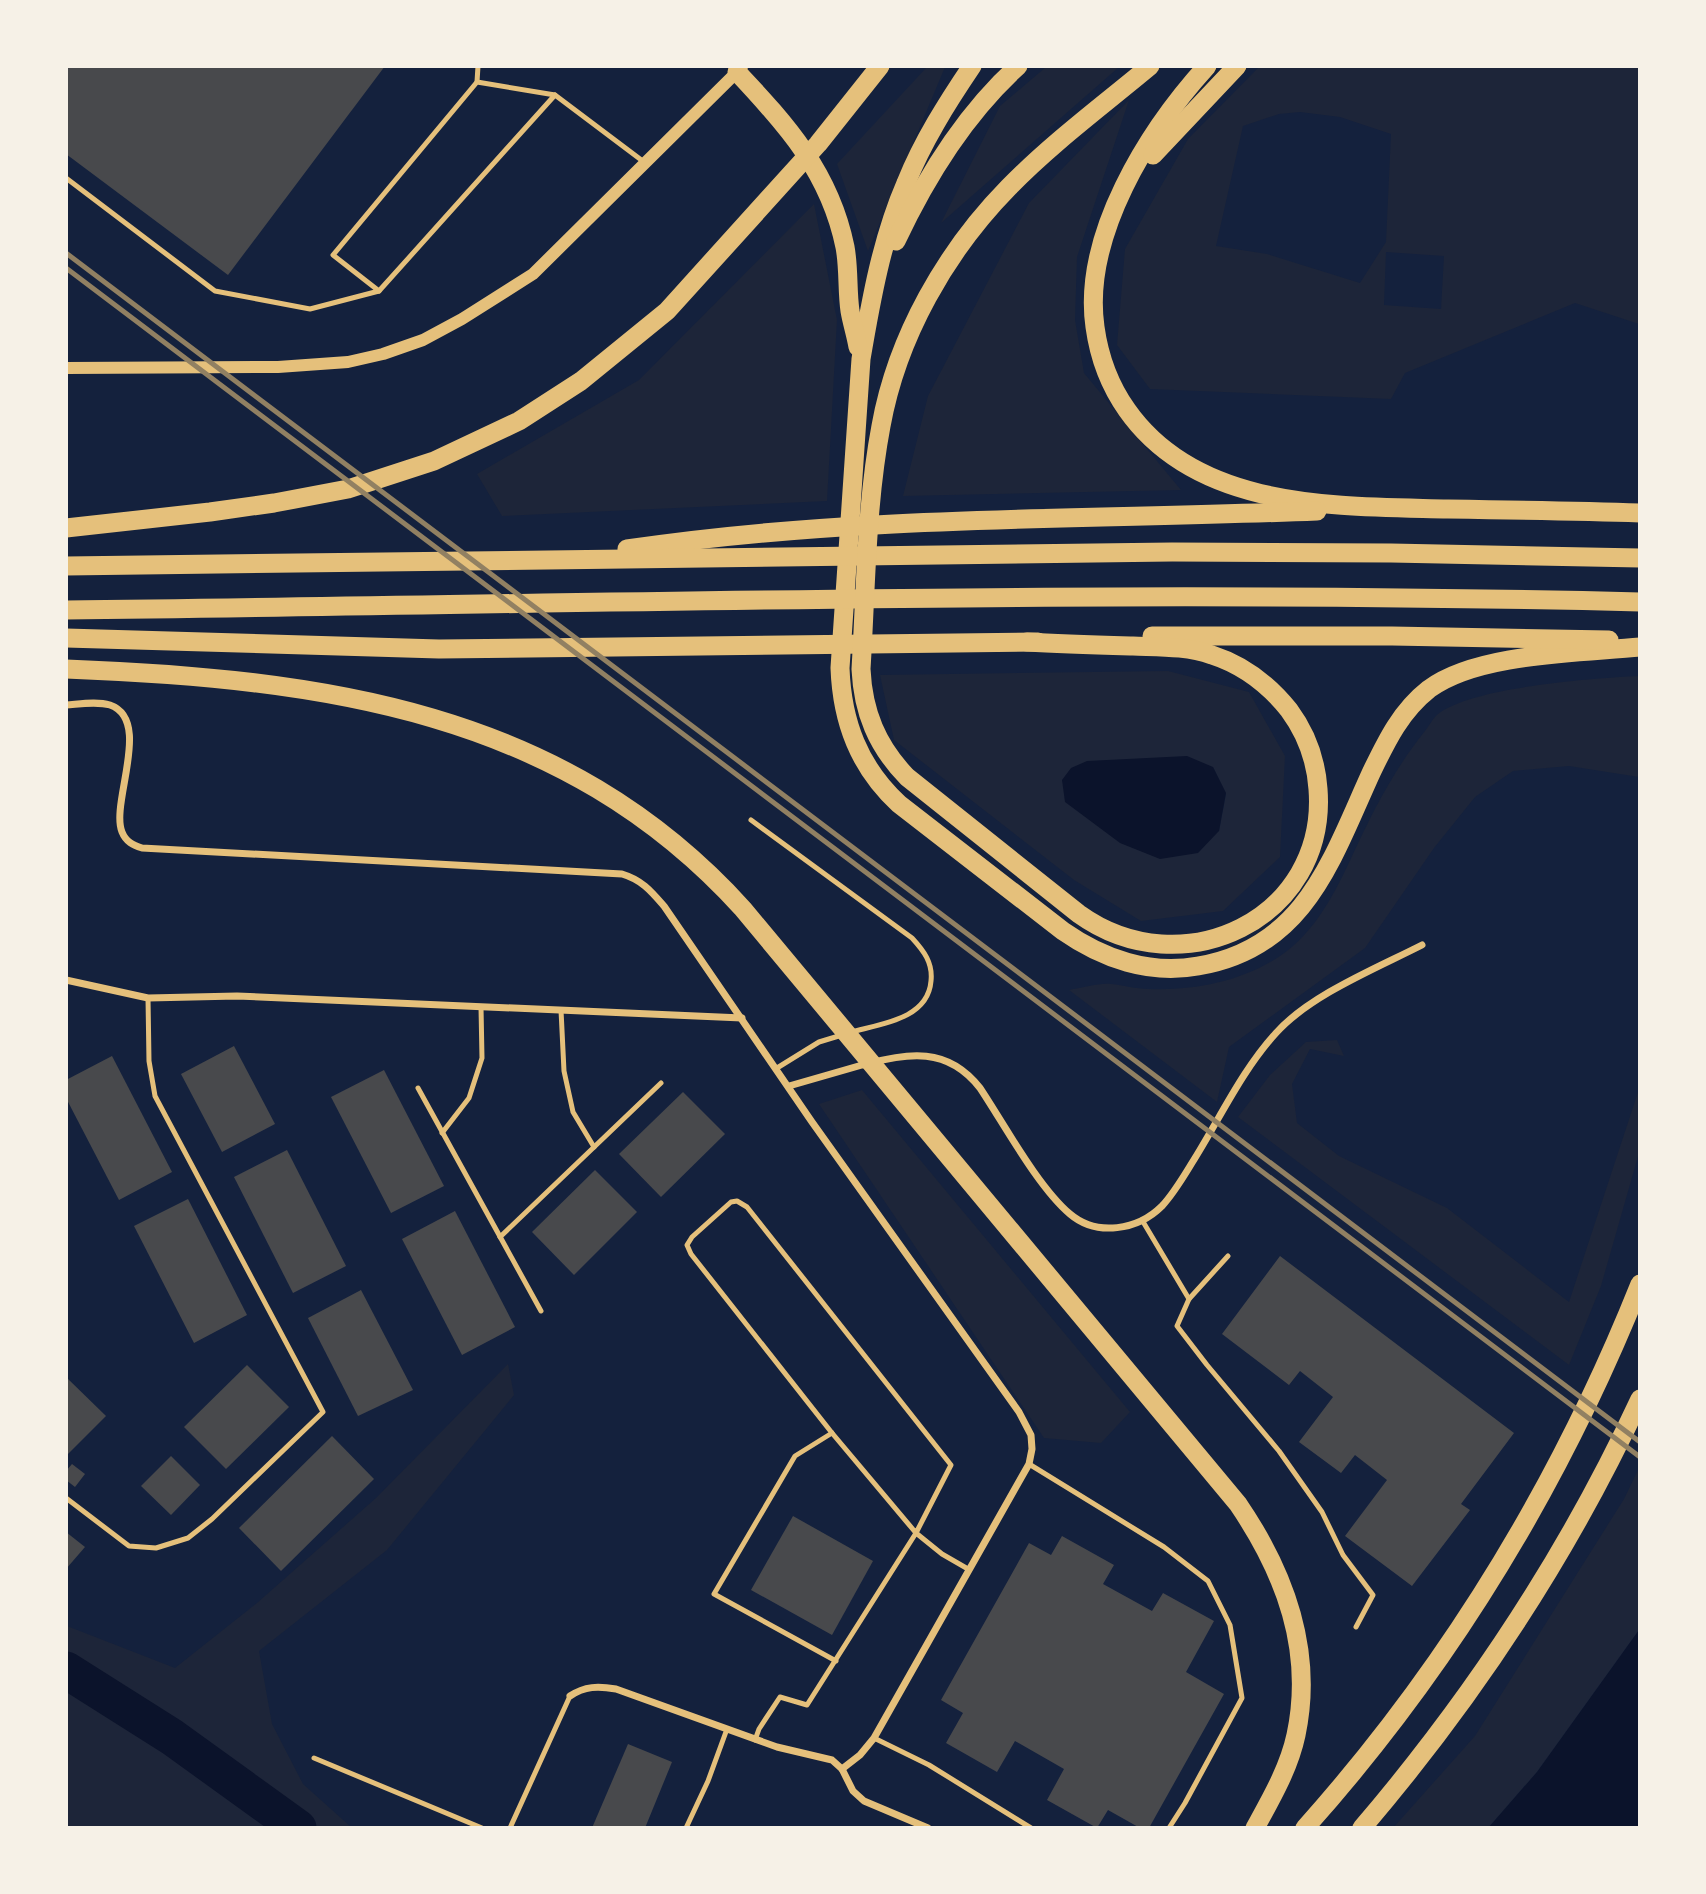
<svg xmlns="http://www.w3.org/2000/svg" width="1706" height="1894" font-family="'DejaVu Sans',sans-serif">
  <rect width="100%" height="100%" fill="#14213d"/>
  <!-- green -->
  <g fill="#1d2539" fill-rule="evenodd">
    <path d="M1260,66L1638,67L1639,324L1575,303L1405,373L1391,399L1150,389L1117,345L1125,249L1188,139ZM1300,112L1340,117L1391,134L1386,242L1360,283L1267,254L1216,246L1243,126L1279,114ZM1386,252L1444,256L1441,309L1384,305Z"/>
    <polygon points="927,67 945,67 868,251 837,164"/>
    <polygon points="1046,67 1119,67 941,223 1000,106"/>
    <polygon points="1129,100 1077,257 1075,320 1084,373 1181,490 903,496 928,396 1029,203"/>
    <polygon points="814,204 837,320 827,501 502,516 477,474 639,380"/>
    <path d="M1168,671L1249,692L1285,756L1280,857L1223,911L1141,921L1074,880L894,740L880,675ZM1213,767L1226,794L1219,831Z"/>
    <path d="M1639,676V777L1569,766L1513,771L1475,797L1434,848L1365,948L1229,1047L1217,1102L1069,990C1082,988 1098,983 1111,984C1123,985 1136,989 1148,989C1192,991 1242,982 1280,956C1315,933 1336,891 1353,854C1373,811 1395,768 1425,731C1429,726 1433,718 1438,714C1472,687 1594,678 1639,676Z"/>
    <polygon points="1337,1040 1344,1056 1310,1049 1292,1084 1297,1123 1339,1156 1447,1208 1569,1302 1639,1089 1639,1153 1601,1286 1569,1365 1238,1117 1270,1075 1306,1042"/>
    <polygon points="862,1090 1130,1412 1101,1443 1044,1438 819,1104"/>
    <polygon points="508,1364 514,1395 387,1550 259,1651 272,1724 303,1784 351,1827 67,1827 67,1626 175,1668 257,1603 376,1498"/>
    <polygon points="1639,1468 1639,1630 1537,1772 1489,1827 1393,1828 1475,1736 1624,1499"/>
  </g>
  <!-- water -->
  <g fill="#0b132b">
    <polygon points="1187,756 1213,767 1226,793 1219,831 1198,853 1160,859 1120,843 1065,802 1062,780 1071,768 1087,761"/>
    <polygon points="1639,1630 1639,1827 1489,1827 1537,1772"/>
  </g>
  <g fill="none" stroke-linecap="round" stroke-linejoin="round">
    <!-- river -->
    <polyline stroke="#0b132b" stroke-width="37" points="66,1670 172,1737 298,1828"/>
  </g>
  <!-- building -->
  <g fill="#48494c">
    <polygon points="66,66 385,66 228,275 66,154"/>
    <polygon points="234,1046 275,1124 222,1152 181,1074"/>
    <polygon points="112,1056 172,1172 119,1200 66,1098 66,1080"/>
    <polygon points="384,1070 444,1186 391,1213 331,1097"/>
    <polygon points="683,1092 725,1134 661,1197 619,1154"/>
    <polygon points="287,1150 346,1266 293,1293 234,1177"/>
    <polygon points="595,1170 637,1212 574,1275 532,1232"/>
    <polygon points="188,1199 247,1315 194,1343 134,1226"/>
    <polygon points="455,1211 515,1327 462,1355 402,1239"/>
    <polygon points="1280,1256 1514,1433 1461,1504 1470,1510 1412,1586 1345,1536 1387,1480 1355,1455 1341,1473 1299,1442 1333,1397 1300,1371 1289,1385 1222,1334"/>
    <polygon points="361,1290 413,1390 358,1416 308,1318"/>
    <polygon points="247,1365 289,1407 226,1469 184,1427"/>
    <polygon points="66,1377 106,1416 66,1456"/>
    <polygon points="332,1436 374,1479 281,1571 239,1528"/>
    <polygon points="171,1456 200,1485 171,1515 141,1486"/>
    <polygon points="72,1464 85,1474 75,1487 66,1480 66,1471"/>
    <polygon points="793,1516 873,1561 832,1635 751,1590"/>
    <polygon points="66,1532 85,1547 66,1569"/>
    <polygon points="1062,1536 1114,1565 1103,1584 1152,1611 1163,1593 1214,1621 1186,1672 1224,1694 1149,1828 1140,1828 1108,1810 1097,1828 1047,1800 1064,1769 1015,1741 997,1772 946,1743 963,1713 941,1700 1029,1543 1051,1555"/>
    <polygon points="628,1744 672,1762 645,1828 592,1828"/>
  </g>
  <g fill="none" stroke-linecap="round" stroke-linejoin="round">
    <!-- service -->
    <g stroke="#e5c07b" stroke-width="5">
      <polyline points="477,82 478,66"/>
      <polyline points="66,178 215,291 310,309 379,291 555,95"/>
      <polyline points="379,291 333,255 477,82 555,95 644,162"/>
      <path d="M751,820L912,938C924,951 933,963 931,981C928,1019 881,1024 851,1032"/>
      <polyline points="561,1010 564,1071 573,1112 594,1147"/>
      <polyline points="777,1068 819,1042 842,1035"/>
      <polyline points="418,1088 541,1311"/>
      <polyline points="442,1133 469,1098 482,1058 481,1007"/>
      <polygon points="737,1201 747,1207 951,1465 916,1533 832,1433 691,1254 687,1245 692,1237 731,1202"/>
      <polyline points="1142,1220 1189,1299 1177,1326 1207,1365 1279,1451 1322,1512 1343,1555 1373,1595 1356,1627"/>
      <polyline points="500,1237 661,1083"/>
      <polyline points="1189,1299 1228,1256"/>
      <polyline points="832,1433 795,1456 714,1594 836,1661"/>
      <polyline points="1029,1464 1164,1547 1208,1581 1230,1625 1242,1698 1185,1803 1169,1828"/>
      <polyline points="66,1498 129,1546 156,1548 188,1538 212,1519 323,1412 155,1096 149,1061 148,998"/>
      <polyline points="874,1738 929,1765 1031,1828"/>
      <polyline points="755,1740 759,1729 780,1697 807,1705 916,1533 942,1554 968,1569"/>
      <polyline points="314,1758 482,1828"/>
      <polyline points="510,1828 570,1696"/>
      <polyline points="686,1828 708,1781 727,1729"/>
    </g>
    <!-- minor -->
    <g stroke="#e5c07b" stroke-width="7">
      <path d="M66,705C80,704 97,701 110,705C153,720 110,803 122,832C126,842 133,845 142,848L622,874C642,880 651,891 664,906L812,1122L1019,1412L1031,1435L1032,1449L1029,1464L874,1738L860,1755L842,1769"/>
      <polyline points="66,980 148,998 237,996 742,1018"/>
      <path d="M789,1086C813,1079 838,1072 862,1065C909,1053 947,1046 980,1088C1004,1124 1038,1187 1070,1214C1097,1237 1138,1230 1162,1206C1175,1192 1185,1174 1195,1158C1221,1116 1243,1069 1276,1033C1310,995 1377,968 1422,945"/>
      <path d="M570,1696C585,1686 598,1686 616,1689L777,1747L832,1760L842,1769L853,1791L864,1801L928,1828"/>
    </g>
    <!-- tertiary -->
    <polyline stroke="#e5c07b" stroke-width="12" points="66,368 278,367 348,362 383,354 423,340 462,319 533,274 742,67"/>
    <!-- motorway -->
    <g stroke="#e5c07b" stroke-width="19">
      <path d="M972,66C947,103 923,141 906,183C882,238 871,300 861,359L840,668C842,722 859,767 899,804L1063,931C1103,959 1150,975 1198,966C1306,948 1332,858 1372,771C1387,740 1401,711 1429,689C1477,653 1579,653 1640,647"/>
      <path d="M1207,66C1148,131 1082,236 1095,327C1099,356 1110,386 1127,410C1198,511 1338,506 1448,509C1512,510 1576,511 1640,513"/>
      <path d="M737,72C787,125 830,173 845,247C849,268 847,290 850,311C852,323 856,335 858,347"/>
      <polyline points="1153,155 1237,66"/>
      <path d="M896,241C926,177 965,114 1018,66"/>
      <polyline points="66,528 210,512 274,503 348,489 434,461 519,421 581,381 667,311 818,144 880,66"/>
      <path d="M627,549C855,515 1087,520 1317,511"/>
      <polyline points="66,566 1172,552 1391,553 1640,558"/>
      <path d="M66,610C591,604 1115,589 1640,602"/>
      <polyline points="1152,636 1392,636 1609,640"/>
      <polyline points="66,638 439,649 1038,642"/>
      <path d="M1027,642C1062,644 1098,645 1133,646C1159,647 1187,646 1212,655C1243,665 1269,685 1289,710C1306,733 1316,760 1318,789C1328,919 1182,988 1079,914L907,777C877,746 863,712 861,669C866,588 866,505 881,426C897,337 946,251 1009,187C1052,143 1102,106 1150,66"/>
      <path d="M66,669C321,679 563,710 743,909L1238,1504C1285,1573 1314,1650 1296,1735C1289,1768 1271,1799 1255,1828"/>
      <path d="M1305,1828C1448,1668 1560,1484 1640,1284"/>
      <path d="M1362,1828C1473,1698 1568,1554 1640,1399"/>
    </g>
    <!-- rail -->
    <g stroke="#918062" stroke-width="5">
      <polyline points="66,253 1640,1442"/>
      <polyline points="66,268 1640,1457"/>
    </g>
  </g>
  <!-- border -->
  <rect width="1706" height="1894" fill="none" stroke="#f6f1e7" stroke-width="136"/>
</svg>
